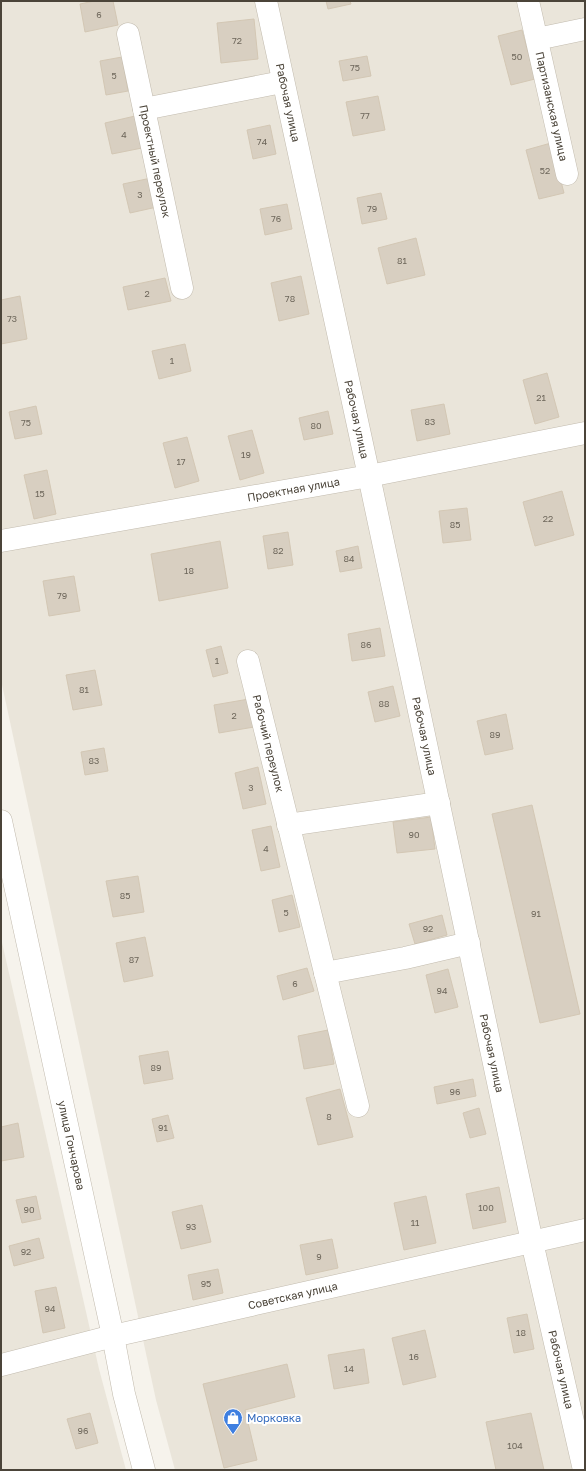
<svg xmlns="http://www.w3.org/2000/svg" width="586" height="1471" font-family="'Golos Text',sans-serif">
  <rect width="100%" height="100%" fill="#f6f3ec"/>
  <!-- residential -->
  <g fill="#eae5da">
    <polygon points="1,1 585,1 585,1470 175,1470 156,1400 1,680"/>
    <polygon points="1,938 99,1369 126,1470 1,1470"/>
  </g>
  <!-- building -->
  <g fill="#d8cfc1" stroke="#d3c7b4">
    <polygon points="94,1 113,1 118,25 85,32 80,4"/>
    <polygon points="326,1 350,1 351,4 328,9"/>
    <polygon points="254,19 258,59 221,63 217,23"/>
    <polygon points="522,30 535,79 511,85 498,36"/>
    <polygon points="367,56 371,76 343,81 339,61"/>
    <polygon points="122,57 128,91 106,95 100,61"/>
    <polygon points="378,96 385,130 353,136 346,102"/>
    <polygon points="135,116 142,148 112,154 105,123"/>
    <polygon points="270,125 276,154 253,159 247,130"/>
    <polygon points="551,143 564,193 539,199 526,150"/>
    <polygon points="151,178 157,207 130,213 123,184"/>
    <polygon points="381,193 387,219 362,224 357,198"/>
    <polygon points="287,204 292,229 265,235 260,209"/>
    <polygon points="416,238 425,275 387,284 378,248"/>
    <polygon points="301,276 309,314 279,321 271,283"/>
    <polygon points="165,278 171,301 128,310 123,287"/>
    <polygon points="20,296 27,339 1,344 1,300"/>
    <polygon points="185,344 191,371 159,379 152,351"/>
    <polygon points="547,373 559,417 535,424 523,380"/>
    <polygon points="444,404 450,434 417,441 411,410"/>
    <polygon points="36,406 42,434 15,439 9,412"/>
    <polygon points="328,411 333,434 304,440 299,418"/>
    <polygon points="252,430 264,473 240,480 228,436"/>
    <polygon points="187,437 199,481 175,488 163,443"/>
    <polygon points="47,470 56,514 34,519 24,475"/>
    <polygon points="562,491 574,535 535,546 523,502"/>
    <polygon points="467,508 471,540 443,543 439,511"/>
    <polygon points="288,532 293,565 268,569 263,536"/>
    <polygon points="220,541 228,588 159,601 151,554"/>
    <polygon points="358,546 362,568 340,572 336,551"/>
    <polygon points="74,576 80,611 49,616 43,581"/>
    <polygon points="380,628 385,656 352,661 348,634"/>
    <polygon points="221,646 228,673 213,677 206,650"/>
    <polygon points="95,670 102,705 73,710 66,675"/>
    <polygon points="393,686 400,716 375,722 368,692"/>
    <polygon points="249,699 254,727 219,733 214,705"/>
    <polygon points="506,714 513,749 485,755 477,721"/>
    <polygon points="104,748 108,771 85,775 81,752"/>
    <polygon points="258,767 266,804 243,809 235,773"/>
    <polygon points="532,805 580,1014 540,1023 492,814"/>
    <polygon points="431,817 435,849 397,853 393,822"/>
    <polygon points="271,826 280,867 261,871 252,830"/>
    <polygon points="138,876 144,912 113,917 106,881"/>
    <polygon points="292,895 300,927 279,932 272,900"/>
    <polygon points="442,915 447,935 415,944 409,924"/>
    <polygon points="145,937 153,976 124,982 116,943"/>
    <polygon points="307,968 314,991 283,1000 277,976"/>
    <polygon points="448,969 458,1007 435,1013 426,975"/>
    <polygon points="328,1030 334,1064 304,1069 298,1036"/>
    <polygon points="168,1051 173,1079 144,1084 139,1056"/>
    <polygon points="473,1079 476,1096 437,1104 434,1087"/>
    <polygon points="340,1089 353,1137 318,1145 306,1098"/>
    <polygon points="479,1108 486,1134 470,1138 463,1113"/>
    <polygon points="168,1115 174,1138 157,1142 152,1119"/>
    <polygon points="18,1123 24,1157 1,1161 1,1127"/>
    <polygon points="499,1187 506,1222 473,1229 466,1194"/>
    <polygon points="36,1196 41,1219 22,1223 16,1200"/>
    <polygon points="426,1196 436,1243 404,1250 394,1203"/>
    <polygon points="202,1205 211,1242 181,1249 172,1212"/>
    <polygon points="39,1238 44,1258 14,1266 9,1246"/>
    <polygon points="332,1239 338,1268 306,1275 300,1245"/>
    <polygon points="218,1269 223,1293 193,1300 188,1275"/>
    <polygon points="56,1287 65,1328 43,1333 35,1291"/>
    <polygon points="527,1314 534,1349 514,1353 507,1318"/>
    <polygon points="425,1330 436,1377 403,1385 392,1338"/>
    <polygon points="364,1349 369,1383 334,1389 328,1355"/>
    <polygon points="287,1364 295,1397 245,1410 257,1460 224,1468 203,1384"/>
    <polygon points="90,1413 98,1443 76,1449 67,1419"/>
    <polygon points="531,1413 544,1470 496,1470 486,1422"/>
  </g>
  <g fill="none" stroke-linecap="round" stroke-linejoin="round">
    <!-- minor casing -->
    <g stroke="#c2bbae" stroke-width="23">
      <g id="minor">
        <path id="s1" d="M266,1L369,476L532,1242L584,1470"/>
        <path id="s2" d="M528,1L567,174"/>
        <path id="s3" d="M128,34L182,288"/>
        <polyline points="537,39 585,29"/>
        <polyline points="144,109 282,82"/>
        <path id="s4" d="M1,541L369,476L585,433"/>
        <path id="s5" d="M248,661L358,1106"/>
        <path id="s6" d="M1,821L113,1336L124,1394L144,1470"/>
        <polyline points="288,825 439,803"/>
        <polyline points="325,973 405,958 469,943"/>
        <path id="s7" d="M1,1365L113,1336L585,1230"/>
      </g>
    </g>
    <!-- minor -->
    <use href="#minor" stroke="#fff" stroke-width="22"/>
  </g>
  <!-- icons -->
  <defs>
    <g id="shop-pin" transform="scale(1)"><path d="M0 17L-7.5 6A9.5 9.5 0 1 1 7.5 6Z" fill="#3f7fe0" stroke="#fff"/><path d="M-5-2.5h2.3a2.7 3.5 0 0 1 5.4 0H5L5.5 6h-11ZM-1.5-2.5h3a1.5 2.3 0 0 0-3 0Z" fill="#fff"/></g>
  </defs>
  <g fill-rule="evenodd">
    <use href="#shop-pin" x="233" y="1418"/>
  </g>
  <g text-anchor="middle" stroke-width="4" stroke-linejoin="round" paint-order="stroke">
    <!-- number labels -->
    <g font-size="9" fill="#6e675b">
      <text x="99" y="18">6</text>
      <text x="237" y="44">72</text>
      <text x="517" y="60">50</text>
      <text x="355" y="71">75</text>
      <text x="114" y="79">5</text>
      <text x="365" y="119">77</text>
      <text x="124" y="138">4</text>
      <text x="262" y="145">74</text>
      <text x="545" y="174">52</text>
      <text x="140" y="198">3</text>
      <text x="372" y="212">79</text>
      <text x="276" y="222">76</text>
      <text x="402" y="264">81</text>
      <text x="147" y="297">2</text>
      <text x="290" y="302">78</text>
      <text x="12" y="322">73</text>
      <text x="172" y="364">1</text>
      <text x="541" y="401">21</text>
      <text x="430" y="425">83</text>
      <text x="26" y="426">75</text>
      <text x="316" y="429">80</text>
      <text x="246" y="458">19</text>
      <text x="181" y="465">17</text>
      <text x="40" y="497">15</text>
      <text x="548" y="522">22</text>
      <text x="455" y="528">85</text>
      <text x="278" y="554">82</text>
      <text x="349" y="562">84</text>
      <text x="189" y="574">18</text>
      <text x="62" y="599">79</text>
      <text x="366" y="648">86</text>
      <text x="217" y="664">1</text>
      <text x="84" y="693">81</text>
      <text x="384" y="707">88</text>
      <text x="234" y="719">2</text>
      <text x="495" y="738">89</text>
      <text x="94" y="764">83</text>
      <text x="251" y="791">3</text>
      <text x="414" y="838">90</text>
      <text x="266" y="852">4</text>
      <text x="125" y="899">85</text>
      <text x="286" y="916">5</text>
      <text x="536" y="917">91</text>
      <text x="428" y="932">92</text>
      <text x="134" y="963">87</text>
      <text x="295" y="987">6</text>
      <text x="442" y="994">94</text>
      <text x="156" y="1071">89</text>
      <text x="455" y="1095">96</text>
      <text x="329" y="1120">8</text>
      <text x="163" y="1131">91</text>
      <text x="486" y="1211">100</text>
      <text x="29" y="1213">90</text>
      <text x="415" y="1226">11</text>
      <text x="191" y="1230">93</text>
      <text x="26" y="1255">92</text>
      <text x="319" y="1260">9</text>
      <text x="206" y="1287">95</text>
      <text x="50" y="1312">94</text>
      <text x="521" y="1336">18</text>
      <text x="414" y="1360">16</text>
      <text x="349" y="1372">14</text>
      <text x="83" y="1434">96</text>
      <text x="515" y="1449">104</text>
    </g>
    <!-- street labels -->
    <g font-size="11" fill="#4b4439" stroke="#fff">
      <text dy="4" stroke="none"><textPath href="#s1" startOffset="104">Рабочая улица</textPath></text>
      <text dy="4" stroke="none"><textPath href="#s2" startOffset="108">Партизанская улица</textPath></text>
      <text dy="4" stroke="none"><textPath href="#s3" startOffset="130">Проектный переулок</textPath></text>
      <text dy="4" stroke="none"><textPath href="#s1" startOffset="428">Рабочая улица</textPath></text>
      <text dy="4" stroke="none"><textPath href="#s4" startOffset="297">Проектная улица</textPath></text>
      <text dy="4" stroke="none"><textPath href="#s1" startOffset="752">Рабочая улица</textPath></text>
      <text dy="4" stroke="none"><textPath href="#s5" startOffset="85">Рабочий переулок</textPath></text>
      <text dy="4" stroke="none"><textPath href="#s1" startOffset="1076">Рабочая улица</textPath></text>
      <text dy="4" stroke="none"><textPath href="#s6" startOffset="332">улица Гончарова</textPath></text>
      <text dy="4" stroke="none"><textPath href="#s7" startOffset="300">Советская улица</textPath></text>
      <text dy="4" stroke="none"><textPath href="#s1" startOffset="1400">Рабочая улица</textPath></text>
    </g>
    <!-- shop labels -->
    <g font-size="11" fill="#366cbe" stroke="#fff" text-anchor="start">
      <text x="247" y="1422">Морковка</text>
    </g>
  </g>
  <!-- border -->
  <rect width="586" height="1471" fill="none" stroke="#4b4439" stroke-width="4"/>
</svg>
